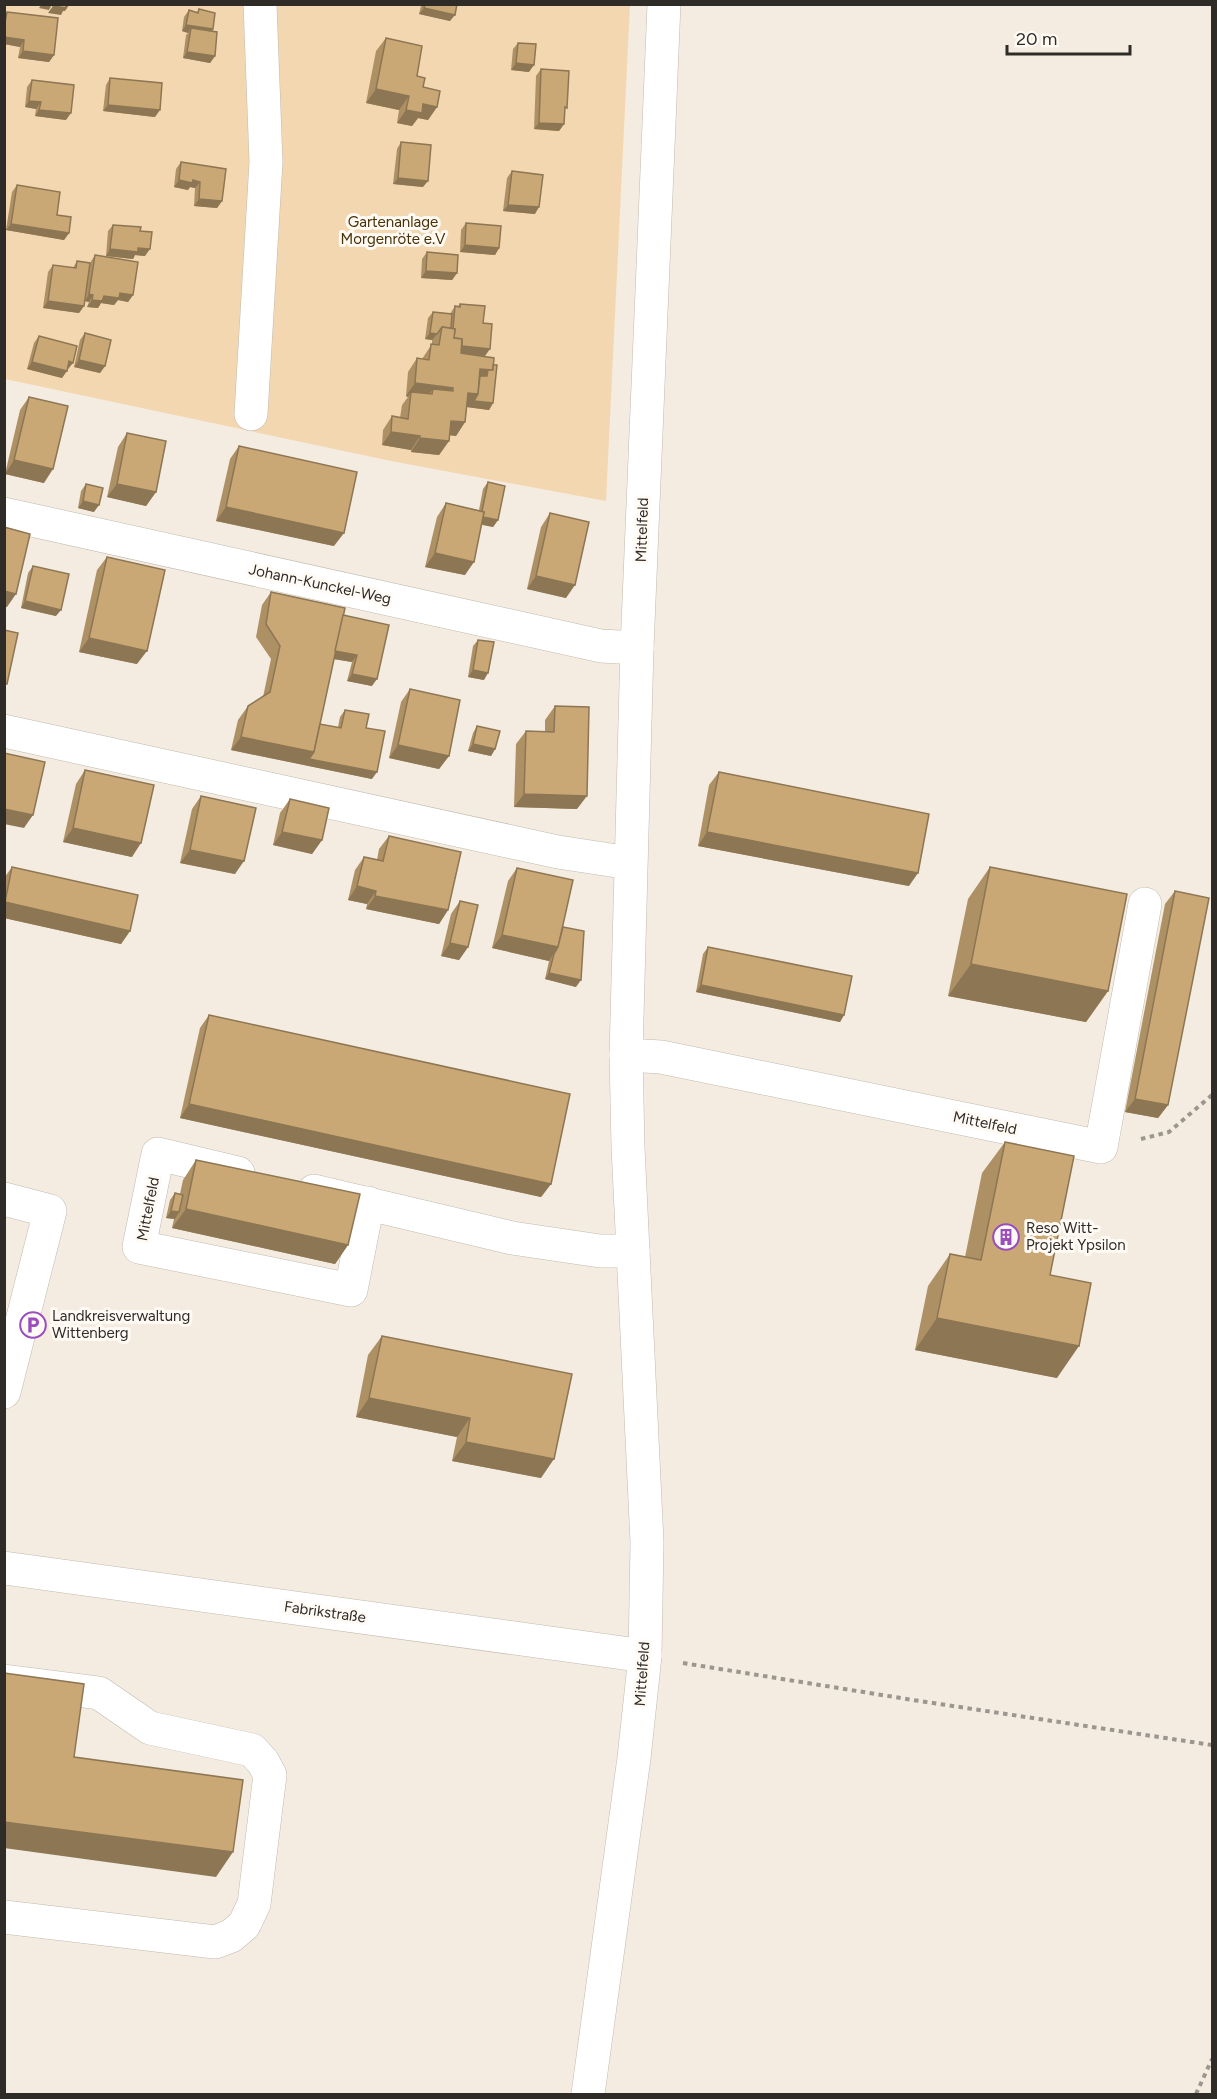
<svg xmlns="http://www.w3.org/2000/svg" width="1217" height="2099" font-family="Figtree,sans-serif">
  <rect width="100%" height="100%" fill="#f4ece1"/>
  <!-- green -->
  <polygon fill="#f3d7b1" points="5,5 630,5 606,501 391,461 5,379"/>
  <g fill="none" stroke-linecap="round" stroke-linejoin="round">
    <!-- minor casing -->
    <g stroke="#c1baaf" stroke-width="34">
      <g id="minor">
        <polyline points="251,414 266,162 260,4"/>
        <polyline points="4,514 601,646 637,648"/>
        <polyline points="4,731 558,852 630,863"/>
        <polyline points="626,1055 661,1057 1101,1147 1145,904"/>
        <polyline points="238,1173 158,1154 139,1247 351,1290 368,1203"/>
        <polyline points="314,1191 512,1238 600,1251 633,1251"/>
        <polyline points="4,1199 50,1211 4,1392"/>
        <polyline points="4,1568 645,1656"/>
        <polyline points="4,1681 99,1693 150,1728 252,1750 263,1762 270,1775 254,1904 244,1925 231,1936 215,1942 4,1917"/>
        <polyline points="588,2094 634,1758 645,1656 647,1542 628,1147 626,1055 637,648 664,4"/>
      </g>
    </g>
    <!-- path -->
    <g stroke="#9c968f" stroke-width="4" stroke-dasharray="4.5 4.5" stroke-linecap="butt">
      <polyline points="1141,1139 1169,1132 1212,1095"/>
      <polyline points="683,1663 913,1700 1212,1745"/>
      <polyline points="1196,2094 1212,2059"/>
    </g>
    <!-- minor -->
    <use href="#minor" stroke="#fff" stroke-width="33"/>
  </g>
  <!-- wall -->
  <g fill="#ae9065">
    <polygon points="412,4 457,4 450,21 419,14 421,6"/>
    <polygon points="199,9 213,29 212,32 215,56 210,63 183,58 186,35 188,33 182,31 184,17 189,10 197,12"/>
    <polygon points="7,12 54,55 49,62 18,58 20,47 4,44 4,15"/>
    <polygon points="386,38 417,76 423,87 437,107 428,120 418,118 412,126 397,123 399,110 366,103 376,51"/>
    <polygon points="518,43 529,72 511,70 513,49"/>
    <polygon points="541,69 564,112 564,124 559,131 534,129 536,76"/>
    <polygon points="110,78 155,117 103,111 106,85"/>
    <polygon points="32,80 66,120 35,116 36,109 25,107 27,87"/>
    <polygon points="401,142 423,187 393,184 397,149"/>
    <polygon points="181,162 222,201 217,208 194,206 195,188 190,187 188,190 174,187 176,169"/>
    <polygon points="512,171 535,214 503,211 507,178"/>
    <polygon points="17,185 57,215 69,233 64,240 6,230 12,192"/>
    <polygon points="466,223 499,248 495,255 460,252 461,230"/>
    <polygon points="113,225 140,231 145,256 135,255 133,259 106,256 108,231"/>
    <polygon points="427,252 457,273 452,280 421,278 422,259"/>
    <polygon points="95,255 133,295 128,302 118,300 114,305 101,303 98,308 87,307 89,302 85,301 84,306 79,313 43,308 48,272 53,265 73,268 77,261 90,263"/>
    <polygon points="460,304 483,323 485,356 467,354 493,365 493,403 489,410 467,407 465,422 456,436 449,435 449,441 439,455 411,452 411,450 382,445 383,430 392,416 400,418 402,405 408,397 406,396 408,372 417,358 422,359 432,344 432,340 425,339 428,318 433,312 450,314 455,306 458,306"/>
    <polygon points="85,333 105,366 100,373 74,367 80,340"/>
    <polygon points="39,336 68,369 67,369 62,378 27,369 34,343"/>
    <polygon points="29,397 44,483 5,474 20,410"/>
    <polygon points="127,433 156,492 146,506 107,497 118,447"/>
    <polygon points="239,446 334,546 216,521 230,459"/>
    <polygon points="488,482 498,520 493,527 482,525 465,575 425,567 437,517 446,503 479,510 483,489"/>
    <polygon points="86,484 94,512 78,508 81,491"/>
    <polygon points="550,513 566,598 527,589 541,527"/>
    <polygon points="107,557 137,664 79,652 97,570"/>
    <polygon points="33,566 56,616 21,608 28,573"/>
    <polygon points="271,592 343,615 372,686 347,681 352,662 334,659 320,724 338,727 340,717 345,710 366,728 372,779 231,750 238,720 248,706 263,697 271,659 256,637 262,605"/>
    <polygon points="478,640 484,680 468,677 473,646"/>
    <polygon points="410,689 449,756 439,769 389,758 401,702"/>
    <polygon points="555,706 577,809 514,807 516,744 526,731 545,732 545,720"/>
    <polygon points="477,726 495,749 491,756 468,751 473,733"/>
    <polygon points="85,770 132,857 63,842 76,784"/>
    <polygon points="719,772 909,886 698,846 709,785"/>
    <polygon points="201,796 235,874 180,863 192,809"/>
    <polygon points="290,799 322,840 312,854 273,845 280,813"/>
    <polygon points="389,836 448,910 439,924 366,909 367,904 348,900 355,870 364,857 377,860 379,849"/>
    <polygon points="12,867 130,931 121,944 4,918 4,878"/>
    <polygon points="990,867 1108,991 1086,1022 948,996 968,899"/>
    <polygon points="517,868 563,927 576,987 545,979 549,961 492,948 508,881"/>
    <polygon points="1175,891 1168,1105 1158,1118 1125,1112 1165,904"/>
    <polygon points="460,901 468,947 459,960 441,956 451,914"/>
    <polygon points="708,947 844,1015 840,1022 696,992 703,954"/>
    <polygon points="209,1015 551,1184 541,1197 180,1118 200,1028"/>
    <polygon points="1005,1142 1057,1378 915,1350 928,1286 950,1254 965,1257 982,1173"/>
    <polygon points="196,1160 348,1245 335,1264 172,1228 174,1219 166,1218 170,1200 175,1193 180,1194 183,1180"/>
    <polygon points="382,1336 541,1478 452,1461 457,1437 356,1417 368,1355"/>
  </g>
  <!-- shaded-wall -->
  <g fill="#8d7653">
    <polygon points="42,4 52,4 49,10 39,8"/>
    <polygon points="69,5 65,11 63,11 61,15 48,13 53,6"/>
    <polygon points="424,8 455,15 450,21 419,14"/>
    <polygon points="186,25 213,29 209,36 191,28 188,33 182,31"/>
    <polygon points="4,37 24,40 20,47 4,44"/>
    <polygon points="23,51 54,55 49,62 18,58"/>
    <polygon points="187,52 215,56 210,63 183,58"/>
    <polygon points="516,63 534,65 529,72 511,70"/>
    <polygon points="376,89 409,96 399,110 366,103"/>
    <polygon points="29,101 41,102 36,109 25,107"/>
    <polygon points="423,104 437,107 428,120 418,118 412,126 397,123 406,110"/>
    <polygon points="108,105 160,110 155,117 103,111"/>
    <polygon points="39,110 71,113 66,120 35,116"/>
    <polygon points="539,123 564,124 559,131 534,129"/>
    <polygon points="398,178 428,181 423,187 393,184"/>
    <polygon points="179,180 193,180 200,182 195,188 190,187 188,190 174,187"/>
    <polygon points="199,199 222,201 217,208 194,206"/>
    <polygon points="508,205 539,207 535,214 503,211"/>
    <polygon points="11,224 69,233 64,240 6,230"/>
    <polygon points="465,245 499,248 495,255 460,252"/>
    <polygon points="138,248 150,249 145,256 135,255 133,259 106,256 110,249"/>
    <polygon points="426,271 457,273 452,280 421,278"/>
    <polygon points="120,293 133,295 128,302 118,300 114,305 101,303 98,308 87,307 92,300"/>
    <polygon points="89,294 93,295 89,302 85,301"/>
    <polygon points="48,301 84,306 79,313 43,308"/>
    <polygon points="430,333 437,334 432,340 425,339"/>
    <polygon points="452,345 490,349 485,356 447,352"/>
    <polygon points="79,360 105,366 100,373 74,367"/>
    <polygon points="69,361 73,363 68,369 64,368"/>
    <polygon points="32,362 67,371 62,378 27,369"/>
    <polygon points="480,369 493,370 483,383 475,383"/>
    <polygon points="415,383 453,388 443,401 432,394 433,389 425,399 411,392 408,397 406,396"/>
    <polygon points="468,393 478,394 493,403 489,410 459,406"/>
    <polygon points="451,421 465,422 456,436 442,434"/>
    <polygon points="391,432 420,436 411,450 382,445"/>
    <polygon points="420,438 449,441 439,455 411,452"/>
    <polygon points="14,460 53,469 44,483 5,474"/>
    <polygon points="117,484 156,492 146,506 107,497"/>
    <polygon points="83,501 99,505 94,512 78,508"/>
    <polygon points="226,507 344,533 334,546 216,521"/>
    <polygon points="481,517 498,520 493,527 476,523"/>
    <polygon points="435,553 474,562 465,575 425,567"/>
    <polygon points="536,576 575,585 566,598 527,589"/>
    <polygon points="4,591 16,594 7,607 4,607"/>
    <polygon points="25,601 61,610 56,616 21,608"/>
    <polygon points="89,638 147,651 137,664 79,652"/>
    <polygon points="332,651 357,655 352,662 327,658"/>
    <polygon points="473,670 488,673 484,680 468,677"/>
    <polygon points="352,674 377,679 372,686 347,681"/>
    <polygon points="241,737 314,752 377,772 372,779 231,750"/>
    <polygon points="473,744 495,749 491,756 468,751"/>
    <polygon points="398,745 449,756 439,769 389,758"/>
    <polygon points="524,794 587,796 577,809 514,807"/>
    <polygon points="4,809 33,815 24,828 4,824"/>
    <polygon points="73,828 141,843 132,857 63,842"/>
    <polygon points="282,832 322,840 312,854 273,845"/>
    <polygon points="707,832 918,873 909,886 698,846"/>
    <polygon points="190,850 244,861 235,874 180,863"/>
    <polygon points="357,886 376,891 367,904 348,900"/>
    <polygon points="375,896 448,910 439,924 366,909"/>
    <polygon points="5,902 130,931 121,944 4,918"/>
    <polygon points="502,935 558,947 549,961 492,948"/>
    <polygon points="450,943 468,947 459,960 441,956"/>
    <polygon points="971,964 1108,991 1086,1022 948,996"/>
    <polygon points="549,973 581,980 576,987 545,979"/>
    <polygon points="701,985 844,1015 840,1022 696,992"/>
    <polygon points="1135,1099 1168,1105 1158,1118 1125,1112"/>
    <polygon points="189,1104 551,1184 541,1197 180,1118"/>
    <polygon points="186,1209 348,1245 335,1264 172,1228"/>
    <polygon points="171,1211 179,1212 175,1219 166,1218"/>
    <polygon points="937,1318 1079,1346 1057,1378 915,1350"/>
    <polygon points="369,1398 470,1418 457,1437 356,1417"/>
    <polygon points="466,1442 554,1459 541,1478 452,1461"/>
    <polygon points="4,1822 233,1852 216,1877 4,1848"/>
  </g>
  <!-- building -->
  <g fill="#caa876" stroke="#8d7653" stroke-width="1.5">
    <polygon points="53,4 66,4 66,8 53,6"/>
    <polygon points="425,4 457,4 455,15 424,8"/>
    <polygon points="199,9 215,13 213,29 186,25 189,10 198,13"/>
    <polygon points="7,12 58,18 54,55 23,51 24,40 4,37 4,28"/>
    <polygon points="191,28 217,32 215,56 187,52"/>
    <polygon points="386,38 422,46 417,76 425,78 423,87 440,91 437,107 423,104 422,113 406,110 409,96 376,89"/>
    <polygon points="518,43 536,44 534,65 516,63"/>
    <polygon points="541,69 569,71 567,108 565,107 564,124 539,123"/>
    <polygon points="110,78 162,83 160,110 108,105"/>
    <polygon points="32,80 74,85 71,113 39,110 41,102 29,101"/>
    <polygon points="401,142 431,145 428,181 398,178"/>
    <polygon points="181,162 226,169 222,201 199,199 200,182 193,180 192,183 179,180"/>
    <polygon points="512,171 543,175 539,207 508,205"/>
    <polygon points="17,185 60,192 57,215 71,217 69,233 11,224"/>
    <polygon points="466,223 501,226 499,248 465,245"/>
    <polygon points="113,225 141,227 140,231 152,232 150,249 138,248 138,252 110,249"/>
    <polygon points="427,252 458,255 457,273 426,271"/>
    <polygon points="95,255 138,262 133,295 120,293 119,298 104,296 102,301 92,300 93,295 89,294"/>
    <polygon points="77,261 90,263 84,306 48,301 53,265 76,268"/>
    <polygon points="460,304 485,306 483,323 492,324 490,349 462,346 462,339 454,338 455,329 453,329 455,306 460,307"/>
    <polygon points="433,312 452,314 451,328 442,327 437,334 430,333"/>
    <polygon points="442,327 455,329 454,338 462,339 461,353 494,358 493,370 480,369 478,394 468,393 465,422 451,421 449,441 420,438 420,436 391,432 392,416 408,419 411,392 432,394 433,389 453,391 453,388 415,383 417,358 429,360 431,344 439,345"/>
    <polygon points="85,333 111,340 105,366 79,360"/>
    <polygon points="39,336 77,346 73,363 69,361 67,371 32,362"/>
    <polygon points="493,365 497,365 493,403 474,401 478,394 480,376 487,376 488,370 493,370"/>
    <polygon points="29,397 68,406 53,469 14,460"/>
    <polygon points="127,433 166,441 156,492 117,484"/>
    <polygon points="239,446 357,472 344,533 226,507"/>
    <polygon points="488,482 505,486 498,520 483,517 484,512 482,511"/>
    <polygon points="86,484 103,488 99,505 83,501"/>
    <polygon points="446,503 484,512 474,562 435,553"/>
    <polygon points="550,513 589,522 575,585 536,576"/>
    <polygon points="4,527 30,534 16,594 4,591"/>
    <polygon points="107,557 165,570 147,651 89,638"/>
    <polygon points="33,566 69,574 61,610 25,601"/>
    <polygon points="271,592 345,608 314,752 241,737 248,706 270,692 280,646 266,624"/>
    <polygon points="343,615 389,625 377,679 352,674 357,655 335,651"/>
    <polygon points="4,630 18,633 7,684 4,683"/>
    <polygon points="478,640 494,642 488,673 473,670"/>
    <polygon points="410,689 460,700 449,756 398,745"/>
    <polygon points="555,706 589,707 587,796 524,794 526,731 554,732"/>
    <polygon points="345,710 369,714 366,728 385,731 377,772 309,759 314,752 320,724 341,728"/>
    <polygon points="477,726 500,731 495,749 473,744"/>
    <polygon points="4,753 45,762 33,815 4,809"/>
    <polygon points="85,770 154,785 141,843 73,828"/>
    <polygon points="719,772 929,814 918,873 707,832"/>
    <polygon points="201,796 256,808 244,861 190,850"/>
    <polygon points="290,799 329,808 322,840 282,832"/>
    <polygon points="389,836 461,852 448,910 375,896 376,891 357,886 364,857 383,861"/>
    <polygon points="12,867 138,895 130,931 5,902"/>
    <polygon points="990,867 1127,894 1108,991 971,964"/>
    <polygon points="517,868 573,880 558,947 502,935"/>
    <polygon points="1175,891 1209,898 1168,1105 1135,1099"/>
    <polygon points="460,901 478,905 468,947 450,943"/>
    <polygon points="563,927 584,931 581,980 549,973 554,954 558,947"/>
    <polygon points="708,947 852,976 844,1015 701,985"/>
    <polygon points="209,1015 570,1094 551,1184 189,1104"/>
    <polygon points="1005,1142 1074,1156 1050,1275 1091,1283 1079,1346 937,1318 950,1254 981,1260"/>
    <polygon points="196,1160 360,1194 348,1245 186,1209"/>
    <polygon points="175,1193 183,1195 179,1212 171,1211"/>
    <polygon points="382,1336 572,1374 554,1459 466,1442 470,1418 369,1398"/>
    <polygon points="4,1673 84,1684 74,1757 243,1780 233,1852 4,1822"/>
  </g>
  <!-- icons -->
  <defs>
    <g id="building-ring" transform="scale(1.35)"><circle r="9.5" fill="#fffaf3" stroke="#9c4dbd" stroke-width="1.5"/><path d="M-4-6H4V6H1V3H-1V6H-4ZM-2.5-4.3h1.7v1.8h-1.7ZM.8-4.3h1.7v1.8H.8ZM-2.5-1h1.7V.8h-1.7ZM.8-1h1.7V.8H.8Z" fill="#9c4dbd"/></g>
    <g id="parking-ring" transform="scale(1.35)"><circle r="9.5" fill="#fffaf3" stroke="#9c4dbd" stroke-width="1.5"/><path d="M-3.5-5.5H1a3.5 3.5 0 0 1 0 7H-1V5.5H-3.5ZM-1-3.4V-.6H.8a1.4 1.4 0 0 0 0-2.8Z" fill="#9c4dbd"/></g>
  </defs>
  <g fill-rule="evenodd">
    <use href="#building-ring" x="1006" y="1237"/>
    <use href="#parking-ring" x="33" y="1325"/>
  </g>
  <g text-anchor="middle" stroke-width="6" stroke-linejoin="round" paint-order="stroke">
    <!-- park labels -->
    <g font-size="15" fill="#483006" stroke="#fffaf3">
      <text x="393" y="227">Gartenanlage<tspan x="393" dy="17">Morgenröte e.V</tspan></text>
    </g>
    <!-- street labels -->
    <g font-size="15" fill="#2f2c28" stroke="#fffaf3">
      <text transform="translate(642 530) rotate(-88)" y="5">Mittelfeld</text>
      <text transform="translate(320 584) rotate(12)" y="5">Johann-Kunckel-Weg</text>
      <text transform="translate(985 1123) rotate(12)" y="5">Mittelfeld</text>
      <text transform="translate(148 1209) rotate(-79)" y="5">Mittelfeld</text>
      <text transform="translate(325 1612) rotate(8)" y="5">Fabrikstraße</text>
      <text transform="translate(642 1674) rotate(-86)" y="5">Mittelfeld</text>
    </g>
    <!-- poi labels -->
    <g font-size="15" fill="#2f2c28" stroke="#fffaf3" text-anchor="start">
      <text x="1026" y="1233">Reso Witt-<tspan x="1026" dy="17">Projekt Ypsilon</tspan></text>
      <text x="52" y="1321">Landkreisverwaltung<tspan x="52" dy="17">Wittenberg</tspan></text>
    </g>
  </g>
  <!-- border -->
  <rect width="1217" height="2099" fill="none" stroke="#2f2c28" stroke-width="12"/>
  <!-- scale -->
  <path d="M1007 45v9h123v-9" fill="none" stroke="#2f2c28" stroke-width="3"/>
  <text x="1016" y="45" font-size="18" fill="#2f2c28" stroke="#fffaf3" stroke-width="4.5" paint-order="stroke">20 m</text>
</svg>
